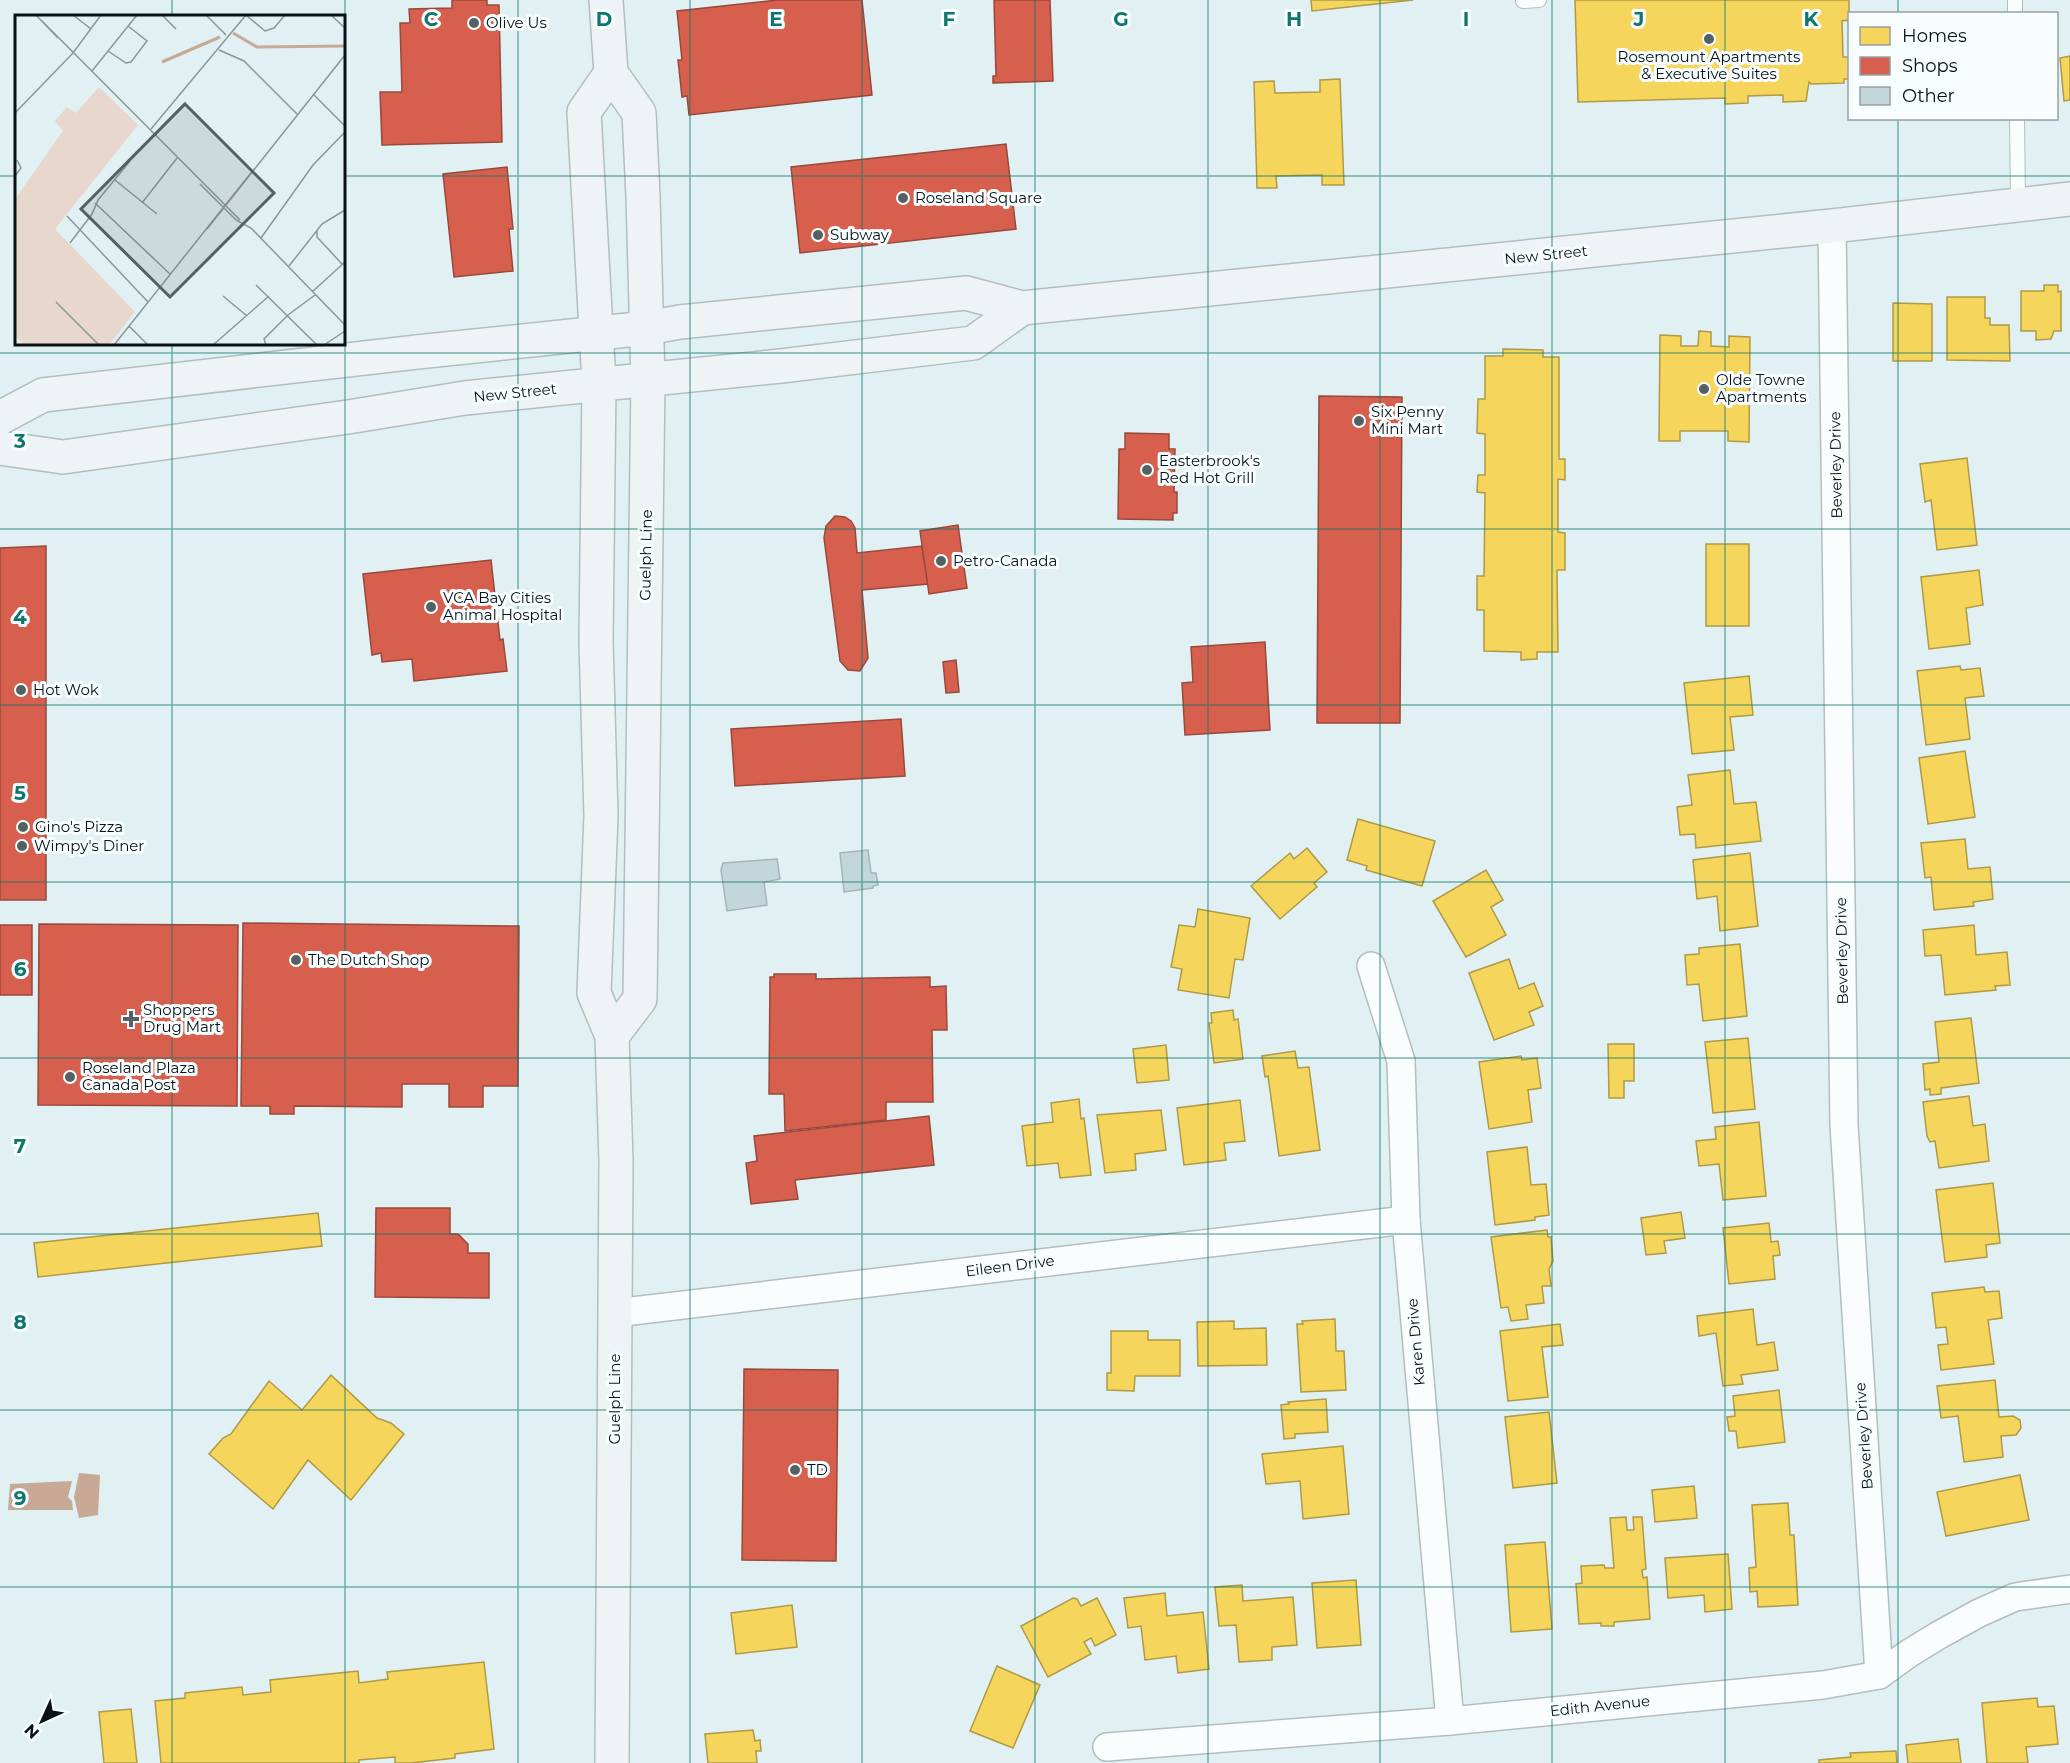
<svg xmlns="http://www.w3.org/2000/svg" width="2070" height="1763" font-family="Montserrat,sans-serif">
  <rect width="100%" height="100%" fill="#e1f0f2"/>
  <!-- water -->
  <g fill="#c7a996">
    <polygon points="79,1473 100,1475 98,1515 79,1518 74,1497"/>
    <polygon points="72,1481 68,1497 72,1501 73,1510 8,1510 10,1484"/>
  </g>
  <!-- homes -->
  <g fill="#f6d55c" stroke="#af9a46" stroke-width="1.5">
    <polygon points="1311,0 1413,0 1312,11"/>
    <polygon points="1575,0 1849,0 1849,20 1842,21 1843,57 1850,57 1850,79 1844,79 1844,83 1811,84 1809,82 1806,101 1783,102 1783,95 1748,96 1748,103 1725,104 1725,98 1578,102"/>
    <polygon points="2070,56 2070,100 2064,101 2060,58"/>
    <polygon points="1340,79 1344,185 1322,185 1322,175 1276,176 1277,188 1257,188 1254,82 1274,81 1275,93 1320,92 1320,80"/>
    <polygon points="2044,285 2058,285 2058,292 2061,291 2061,331 2054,331 2051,339 2036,340 2036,331 2021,331 2021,291 2044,291"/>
    <polygon points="1947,297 1985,297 1985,318 1990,318 1990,325 2009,325 2010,361 1947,360"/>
    <polygon points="1893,303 1932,304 1932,361 1893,361"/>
    <polygon points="1699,331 1711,332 1711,346 1729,347 1729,336 1750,337 1749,442 1728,441 1728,431 1680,431 1680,441 1659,441 1660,335 1681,336 1681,346 1698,346"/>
    <polygon points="1503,349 1543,350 1543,357 1559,357 1559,459 1565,459 1565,480 1558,479 1558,532 1565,533 1565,570 1557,570 1558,652 1537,652 1537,659 1521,660 1521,652 1484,651 1484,610 1477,610 1477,576 1484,576 1485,493 1477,492 1478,475 1485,475 1485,434 1477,433 1478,399 1485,399 1485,356 1503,356"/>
    <polygon points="1967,458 1977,545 1937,550 1931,500 1925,502 1920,464"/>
    <rect x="1706" y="544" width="43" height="82"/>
    <polygon points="1979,570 1983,605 1966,608 1970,644 1929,649 1921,577"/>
    <polygon points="1960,666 1961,670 1980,668 1984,696 1965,698 1970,739 1926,745 1917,671"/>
    <polygon points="1749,676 1753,715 1730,717 1734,750 1692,754 1684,683"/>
    <polygon points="1965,751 1975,817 1928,824 1919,758"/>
    <polygon points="1730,770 1734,804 1756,802 1761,841 1696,848 1695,834 1680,835 1677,807 1692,805 1688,775"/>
    <polygon points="1358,819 1435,841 1422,886 1366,870 1367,866 1347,860"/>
    <polygon points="1965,839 1968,869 1990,867 1993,899 1973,902 1974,906 1934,910 1931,877 1925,878 1921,843"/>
    <polygon points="1307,848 1327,872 1314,883 1317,887 1280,919 1251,886 1290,853 1294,859"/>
    <polygon points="1750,853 1758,926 1720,931 1717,896 1697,899 1693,860"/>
    <polygon points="1486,870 1503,900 1491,907 1506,935 1466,957 1433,901"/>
    <polygon points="1198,909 1250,918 1243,960 1235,959 1229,998 1178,990 1182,969 1171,967 1179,925 1195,927"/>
    <polygon points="1974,925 1976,955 2007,952 2010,985 1995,986 1996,990 1945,995 1941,955 1925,956 1923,930"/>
    <polygon points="1740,944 1747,1016 1703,1021 1699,984 1687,985 1685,955 1699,954 1699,948"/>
    <polygon points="1509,959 1519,989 1534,983 1543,1006 1529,1012 1534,1025 1494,1040 1469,973"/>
    <polygon points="1233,1010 1234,1020 1238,1019 1243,1059 1214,1063 1209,1023 1212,1023 1211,1013"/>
    <polygon points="1971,1018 1979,1083 1941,1088 1941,1094 1930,1095 1930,1089 1925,1090 1923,1064 1939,1062 1935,1022"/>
    <polygon points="1748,1038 1755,1109 1713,1113 1705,1042"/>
    <polygon points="1608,1044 1634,1044 1634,1081 1624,1081 1624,1098 1609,1098"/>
    <polygon points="1166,1045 1169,1080 1137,1083 1133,1049"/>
    <polygon points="1295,1051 1298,1068 1309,1067 1320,1150 1279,1156 1268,1076 1265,1077 1262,1056"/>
    <polygon points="1521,1056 1522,1060 1537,1058 1541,1088 1528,1090 1532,1122 1489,1129 1479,1062"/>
    <polygon points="1969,1096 1973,1126 1985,1124 1989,1161 1939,1168 1935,1141 1930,1142 1927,1136 1923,1102"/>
    <polygon points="1079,1099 1081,1119 1084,1118 1091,1175 1060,1178 1058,1163 1027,1166 1022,1126 1053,1122 1051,1103"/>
    <polygon points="1240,1100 1245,1141 1224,1143 1226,1160 1184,1165 1177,1108"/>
    <polygon points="1161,1110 1166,1150 1135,1154 1136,1170 1105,1173 1097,1115"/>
    <polygon points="1759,1122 1766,1196 1723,1200 1719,1164 1699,1166 1696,1141 1716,1139 1715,1127"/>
    <polygon points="1527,1147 1531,1185 1546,1184 1549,1215 1535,1217 1535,1220 1495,1225 1487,1152"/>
    <polygon points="1993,1183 2000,1243 1986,1245 1987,1257 1945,1262 1936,1190"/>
    <polygon points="1681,1212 1685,1238 1664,1241 1666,1253 1646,1255 1641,1218"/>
    <polygon points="318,1213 322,1246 38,1277 34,1243"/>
    <polygon points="1769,1223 1771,1242 1778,1241 1780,1255 1773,1256 1775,1279 1729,1284 1723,1228"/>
    <polygon points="1547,1230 1548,1237 1551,1237 1553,1261 1549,1269 1551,1286 1542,1286 1544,1303 1526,1305 1528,1319 1511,1321 1508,1307 1501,1308 1491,1237"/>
    <polygon points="1984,1287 1985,1292 1999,1291 2002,1318 1988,1320 1994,1364 1941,1370 1938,1345 1948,1344 1946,1327 1936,1328 1932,1293"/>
    <polygon points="1753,1309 1757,1345 1774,1342 1778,1370 1741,1375 1743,1384 1723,1386 1716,1333 1699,1336 1697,1316"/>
    <polygon points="1335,1319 1336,1351 1344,1351 1346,1390 1301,1392 1297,1324 1303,1324 1302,1321"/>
    <polygon points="1234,1321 1234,1329 1266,1328 1267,1365 1198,1366 1197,1322"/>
    <polygon points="1560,1324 1563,1345 1542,1347 1548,1397 1508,1401 1500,1331"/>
    <polygon points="1111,1331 1148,1331 1148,1340 1180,1340 1180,1376 1135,1376 1134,1391 1107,1390 1107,1373 1111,1373"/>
    <polygon points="331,1375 377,1418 391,1423 404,1434 351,1500 308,1460 273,1509 209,1454 223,1438 231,1434 269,1381 302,1410"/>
    <polygon points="1995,1380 1999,1417 2013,1416 2020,1420 2021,1428 2016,1435 2001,1436 2003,1457 1964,1462 1958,1416 1941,1418 1937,1386"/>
    <polygon points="1779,1390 1785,1442 1738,1448 1736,1431 1729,1431 1727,1417 1735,1416 1733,1396"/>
    <polygon points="1326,1399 1328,1432 1295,1434 1295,1438 1284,1439 1281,1405 1289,1404 1288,1402"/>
    <polygon points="1549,1412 1557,1483 1513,1488 1505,1417"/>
    <polygon points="1343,1446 1349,1514 1303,1519 1300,1481 1266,1484 1262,1454"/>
    <polygon points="2020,1475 2029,1520 1946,1536 1937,1492"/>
    <polygon points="1694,1486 1697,1518 1655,1522 1652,1490"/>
    <polygon points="1788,1503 1790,1535 1794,1535 1798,1605 1758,1607 1757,1591 1750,1592 1749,1568 1756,1567 1752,1505"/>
    <polygon points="1626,1517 1627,1530 1634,1530 1633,1517 1642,1517 1646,1569 1642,1570 1643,1578 1647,1577 1650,1619 1614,1622 1614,1626 1601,1626 1601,1623 1579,1624 1576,1584 1582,1583 1581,1566 1604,1565 1605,1568 1614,1568 1610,1518"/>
    <polygon points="1545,1542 1552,1629 1511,1632 1505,1545"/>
    <polygon points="1728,1554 1732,1609 1705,1612 1704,1595 1668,1598 1665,1558"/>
    <polygon points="1356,1580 1361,1645 1317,1648 1312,1583"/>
    <polygon points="1242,1585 1243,1601 1293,1597 1297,1645 1272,1647 1272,1660 1239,1662 1236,1625 1219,1626 1215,1587"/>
    <polygon points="1165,1593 1167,1616 1203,1612 1209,1669 1178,1673 1176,1656 1145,1660 1141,1626 1128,1628 1124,1598"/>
    <polygon points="1073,1598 1077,1599 1081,1606 1097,1598 1116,1635 1095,1646 1091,1638 1084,1642 1091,1654 1048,1677 1021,1626"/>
    <polygon points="792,1605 797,1647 736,1654 731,1613"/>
    <polygon points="484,1662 494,1749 455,1754 455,1758 411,1763 395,1763 395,1757 359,1760 359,1763 161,1763 155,1701 185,1698 185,1693 242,1687 243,1695 271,1692 270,1680 358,1671 359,1683 388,1679 387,1672"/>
    <polygon points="997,1666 1040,1685 1013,1748 970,1731"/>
    <polygon points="2037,1698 2038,1707 2054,1706 2058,1744 2026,1747 2028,1763 1987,1763 1982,1703"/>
    <polygon points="131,1709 137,1763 104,1763 99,1712"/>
    <polygon points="753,1730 755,1741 760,1740 761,1751 756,1751 757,1763 708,1763 705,1734"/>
    <polygon points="1958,1739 1961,1763 1908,1763 1906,1745"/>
    <polygon points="1896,1751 1897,1763 1819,1763 1819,1760 1851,1757 1850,1753"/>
  </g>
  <!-- shops -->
  <g fill="#d6604d" stroke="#98493c" stroke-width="1.5">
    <polygon points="452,0 487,0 487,5 499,5 502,142 382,145 380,92 402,92 400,23 410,23 409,9 452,8"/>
    <polygon points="777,0 862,0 872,95 689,115 687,96 682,97 678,60 682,60 677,11"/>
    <polygon points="994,0 1050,0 1053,81 993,83 993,76 996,76"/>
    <polygon points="1006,144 1016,229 800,253 791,167"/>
    <polygon points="507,167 513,229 509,229 513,271 454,277 443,174"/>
    <polygon points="1319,396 1402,397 1400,723 1317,723"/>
    <polygon points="1125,433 1169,434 1169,449 1175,449 1174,492 1177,492 1177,513 1173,513 1173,520 1118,519 1119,449 1125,449"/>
    <polygon points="835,516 845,517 851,521 855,528 857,553 922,546 928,584 862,590 868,658 860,671 848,670 840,661 824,538 826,526"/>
    <polygon points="958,525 967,588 929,594 920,531"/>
    <polygon points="46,546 46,900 0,900 0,548"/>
    <polygon points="491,560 500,640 503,639 507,671 414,681 412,659 382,662 381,653 372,655 363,574"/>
    <polygon points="1265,642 1270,730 1185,735 1182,683 1193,682 1191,647"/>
    <polygon points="956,660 959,692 946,693 943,662"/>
    <polygon points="901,719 905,776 735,786 731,729"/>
    <polygon points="243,923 519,926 518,1086 483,1086 483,1107 449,1107 449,1084 402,1084 402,1107 294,1106 294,1114 270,1114 270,1106 241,1106"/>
    <polygon points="39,924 238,925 237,1106 38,1105"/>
    <rect x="0" y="925" width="32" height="70"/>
    <polygon points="774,974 816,974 816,979 930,977 930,987 946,986 947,1030 932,1030 933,1102 886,1102 886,1120 785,1131 784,1094 769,1094 770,977 774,977"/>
    <polygon points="929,1116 934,1165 795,1180 798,1199 751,1204 746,1163 757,1161 754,1136"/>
    <polygon points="376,1208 450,1208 450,1234 458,1234 468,1244 468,1253 489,1253 489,1298 375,1297"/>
    <polygon points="744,1369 838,1370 836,1561 742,1560"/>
  </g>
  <!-- building -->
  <g fill="#c3d7da" stroke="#a8b4b6" stroke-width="1.5">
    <polygon points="868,850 871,873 876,873 878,885 873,886 873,888 844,892 840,853"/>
    <polygon points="777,859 780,879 764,882 767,905 727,911 721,870 723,863"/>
  </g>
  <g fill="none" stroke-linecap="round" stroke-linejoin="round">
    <!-- service casing -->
    <g stroke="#b2bec0" stroke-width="16">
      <g id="service">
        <polyline points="2015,0 2015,14"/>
        <polyline points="1523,1 1539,0"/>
        <polyline points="2017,118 2018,205"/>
      </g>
    </g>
    <!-- minor casing -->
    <g stroke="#b2bec0" stroke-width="30">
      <g id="minor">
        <polyline points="1832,226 1844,1125 1879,1675"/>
        <polyline points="1371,966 1401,1061 1406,1220 1450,1721"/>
        <polyline points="615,1313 1406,1220"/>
        <polyline points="1107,1747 1450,1721 1823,1685 1879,1675 1908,1654 1939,1635 1979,1613 2015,1597 2070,1589"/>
      </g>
    </g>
    <!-- secondary casing -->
    <g stroke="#b2bec0" stroke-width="36">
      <g id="secondary">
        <polyline points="606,0 611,73 639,113 643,196 648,380 640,999 612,1036"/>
        <polyline points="611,73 584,112 599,384 596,642 601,816 594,993 612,1036 616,1161 612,1763"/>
        <polyline points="0,418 43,395 417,352 647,328 680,322 966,293 1022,308 1832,226 2070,199"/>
        <polyline points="0,448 63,457 348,417 465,398 781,366 973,343 1022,308"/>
      </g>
    </g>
    <!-- service -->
    <use href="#service" stroke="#fafdfd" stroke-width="14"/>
    <!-- minor -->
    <use href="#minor" stroke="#fafdfd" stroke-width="27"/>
    <!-- secondary -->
    <use href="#secondary" stroke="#eef3f5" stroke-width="33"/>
  </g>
  <!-- grid -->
  <path fill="none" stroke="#0f766e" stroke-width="1.5" stroke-opacity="0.55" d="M172,0V16M345,0V1763M518,0V1763M690,0V1763M862,0V1763M1035,0V1763M1208,0V1763M1380,0V1763M1552,0V1763M1725,0V1763M1898,0V14M1898,118V1763M0,176H16M344,176H2070M172,344V1763M0,353H2070M0,529H2070M0,705H2070M0,882H2070M0,1058H2070M0,1234H2070M0,1410H2070M0,1587H2070"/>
  <!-- markers -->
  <g fill="#546062" stroke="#f8feff" stroke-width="2">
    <circle cx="474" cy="23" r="6"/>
    <circle cx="1709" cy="39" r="6"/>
    <circle cx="903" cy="198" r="6"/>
    <circle cx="818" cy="235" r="6"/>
    <circle cx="1704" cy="389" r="6"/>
    <circle cx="1359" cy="421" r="6"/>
    <circle cx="1147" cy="470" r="6"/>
    <circle cx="941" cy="561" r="6"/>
    <circle cx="431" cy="607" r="6"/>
    <circle cx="21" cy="690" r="6"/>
    <circle cx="23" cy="827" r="6"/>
    <circle cx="22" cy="846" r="6"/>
    <circle cx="296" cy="960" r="6"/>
    <path d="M128 1010h6v6h6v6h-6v6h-6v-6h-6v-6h6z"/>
    <circle cx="70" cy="1077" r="6"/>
    <circle cx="795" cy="1470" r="6"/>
  </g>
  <g text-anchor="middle" stroke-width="6" stroke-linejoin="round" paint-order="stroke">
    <!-- poi labels -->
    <g font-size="15" fill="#081214" stroke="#f8feff" text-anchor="start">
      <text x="486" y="28">Olive Us</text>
      <text x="1709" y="62" text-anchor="middle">Rosemount Apartments<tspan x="1709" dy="17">&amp; Executive Suites</tspan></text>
      <text x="915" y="203">Roseland Square</text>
      <text x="830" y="240">Subway</text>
      <text x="1716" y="385">Olde Towne<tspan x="1716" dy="17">Apartments</tspan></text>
      <text x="1371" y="417">Six Penny<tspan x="1371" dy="17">Mini Mart</tspan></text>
      <text x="1159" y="466">Easterbrook's<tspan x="1159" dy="17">Red Hot Grill</tspan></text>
      <text x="953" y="566">Petro-Canada</text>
      <text x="443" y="603">VCA Bay Cities<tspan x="443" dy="17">Animal Hospital</tspan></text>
      <text x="33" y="695">Hot Wok</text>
      <text x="35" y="832">Gino's Pizza</text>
      <text x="34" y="851">Wimpy's Diner</text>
      <text x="308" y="965">The Dutch Shop</text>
      <text x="143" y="1015">Shoppers<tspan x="143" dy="17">Drug Mart</tspan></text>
      <text x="82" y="1073">Roseland Plaza<tspan x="82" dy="17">Canada Post</tspan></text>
      <text x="807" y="1475">TD</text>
    </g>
    <!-- street labels -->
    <g font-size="15" fill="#081214" stroke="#f8feff">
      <text transform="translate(1546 255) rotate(-6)" y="5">New Street</text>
      <text transform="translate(515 393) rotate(-6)" y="5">New Street</text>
      <text transform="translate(1836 465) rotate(-91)" y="5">Beverley Drive</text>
      <text transform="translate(646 555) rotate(-89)" y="5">Guelph Line</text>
      <text transform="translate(1842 951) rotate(-91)" y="5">Beverley Drive</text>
      <text transform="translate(1010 1266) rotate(-7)" y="5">Eileen Drive</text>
      <text transform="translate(1416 1342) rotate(-95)" y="5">Karen Drive</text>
      <text transform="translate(615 1399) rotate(-90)" y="5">Guelph Line</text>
      <text transform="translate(1864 1436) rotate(-94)" y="5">Beverley Drive</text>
      <text transform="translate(1600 1706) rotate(-6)" y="5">Edith Avenue</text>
    </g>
  </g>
  <!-- overview -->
  <g transform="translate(15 15)">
    <rect width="330" height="330" fill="#e1f0f2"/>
    <path d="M84,72L123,110L40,214L120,297L94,330H9L0,321V184L48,116L40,106L52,92L61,98Z" fill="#e7d7cc"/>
    <path fill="none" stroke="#c7a996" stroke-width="3" d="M218,18L242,32L329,31M147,47L205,22"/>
    <path fill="none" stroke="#8a9799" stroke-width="1.5" d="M21,0L43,23M58,0L76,14M147,0L161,14M191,0L211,20M231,0L250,16L259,13L270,0M316,0L330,13M27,6L225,205M204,35L229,46L282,99M93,36L111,48L116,47L132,26L113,11M77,56L122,0M298,79L330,111M0,98L58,38L86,0M136,114L231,0M0,161L6,153L2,145M100,165L142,199M185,169L221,205L236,213L330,310M80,188L155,259M127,188L162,143M52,201L133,287M192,214L330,40M302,216V222L327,249M246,223L298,150L330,117M55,228L77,199L83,185L115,146M274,251L307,209L330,195M241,270L302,330M297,277L330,247M208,281L232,301M41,287L84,330M114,311L133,330M99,330L239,154M198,330L254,281M251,330L249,324L273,300L300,280M309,330L330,316"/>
    <path fill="#546062" fill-opacity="0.15" stroke="#546062" stroke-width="3" d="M170,89L259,178L155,282L66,194Z"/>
    <rect width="330" height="330" fill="none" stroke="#081214" stroke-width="3"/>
  </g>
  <g font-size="20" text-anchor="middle" font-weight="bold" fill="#0f766e" stroke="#f8feff" stroke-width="6" stroke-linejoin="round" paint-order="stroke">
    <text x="431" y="26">C</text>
    <text x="604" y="26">D</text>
    <text x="776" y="26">E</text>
    <text x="949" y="26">F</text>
    <text x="1121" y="26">G</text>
    <text x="1294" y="26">H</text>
    <text x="1466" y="26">I</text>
    <text x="1639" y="26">J</text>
    <text x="1811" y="26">K</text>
    <text x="20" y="448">3</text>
    <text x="20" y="624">4</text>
    <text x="20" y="800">5</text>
    <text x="20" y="976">6</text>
    <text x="20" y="1153">7</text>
    <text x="20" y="1329">8</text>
    <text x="20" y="1505">9</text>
  </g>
  <!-- legend -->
  <rect x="1848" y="12" width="210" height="108" fill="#f8feff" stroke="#98a0a1" stroke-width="1.5"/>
  <rect x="1860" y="27" width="30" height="18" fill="#f6d55c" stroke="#98a0a1" stroke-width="1.5"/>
  <text x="1902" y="42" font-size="18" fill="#081214">Homes</text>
  <rect x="1860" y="57" width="30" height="18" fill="#d6604d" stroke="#98a0a1" stroke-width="1.5"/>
  <text x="1902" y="72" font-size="18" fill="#081214">Shops</text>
  <rect x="1860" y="87" width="30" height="18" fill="#c3d7da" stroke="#98a0a1" stroke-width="1.5"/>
  <text x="1902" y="102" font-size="18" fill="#081214">Other</text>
  <!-- north arrow -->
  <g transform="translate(42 1721) rotate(225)" stroke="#f8feff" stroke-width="4.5" paint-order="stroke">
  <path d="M0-4.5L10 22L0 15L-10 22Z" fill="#081214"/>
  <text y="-9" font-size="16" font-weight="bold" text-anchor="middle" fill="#081214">N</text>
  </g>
</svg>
